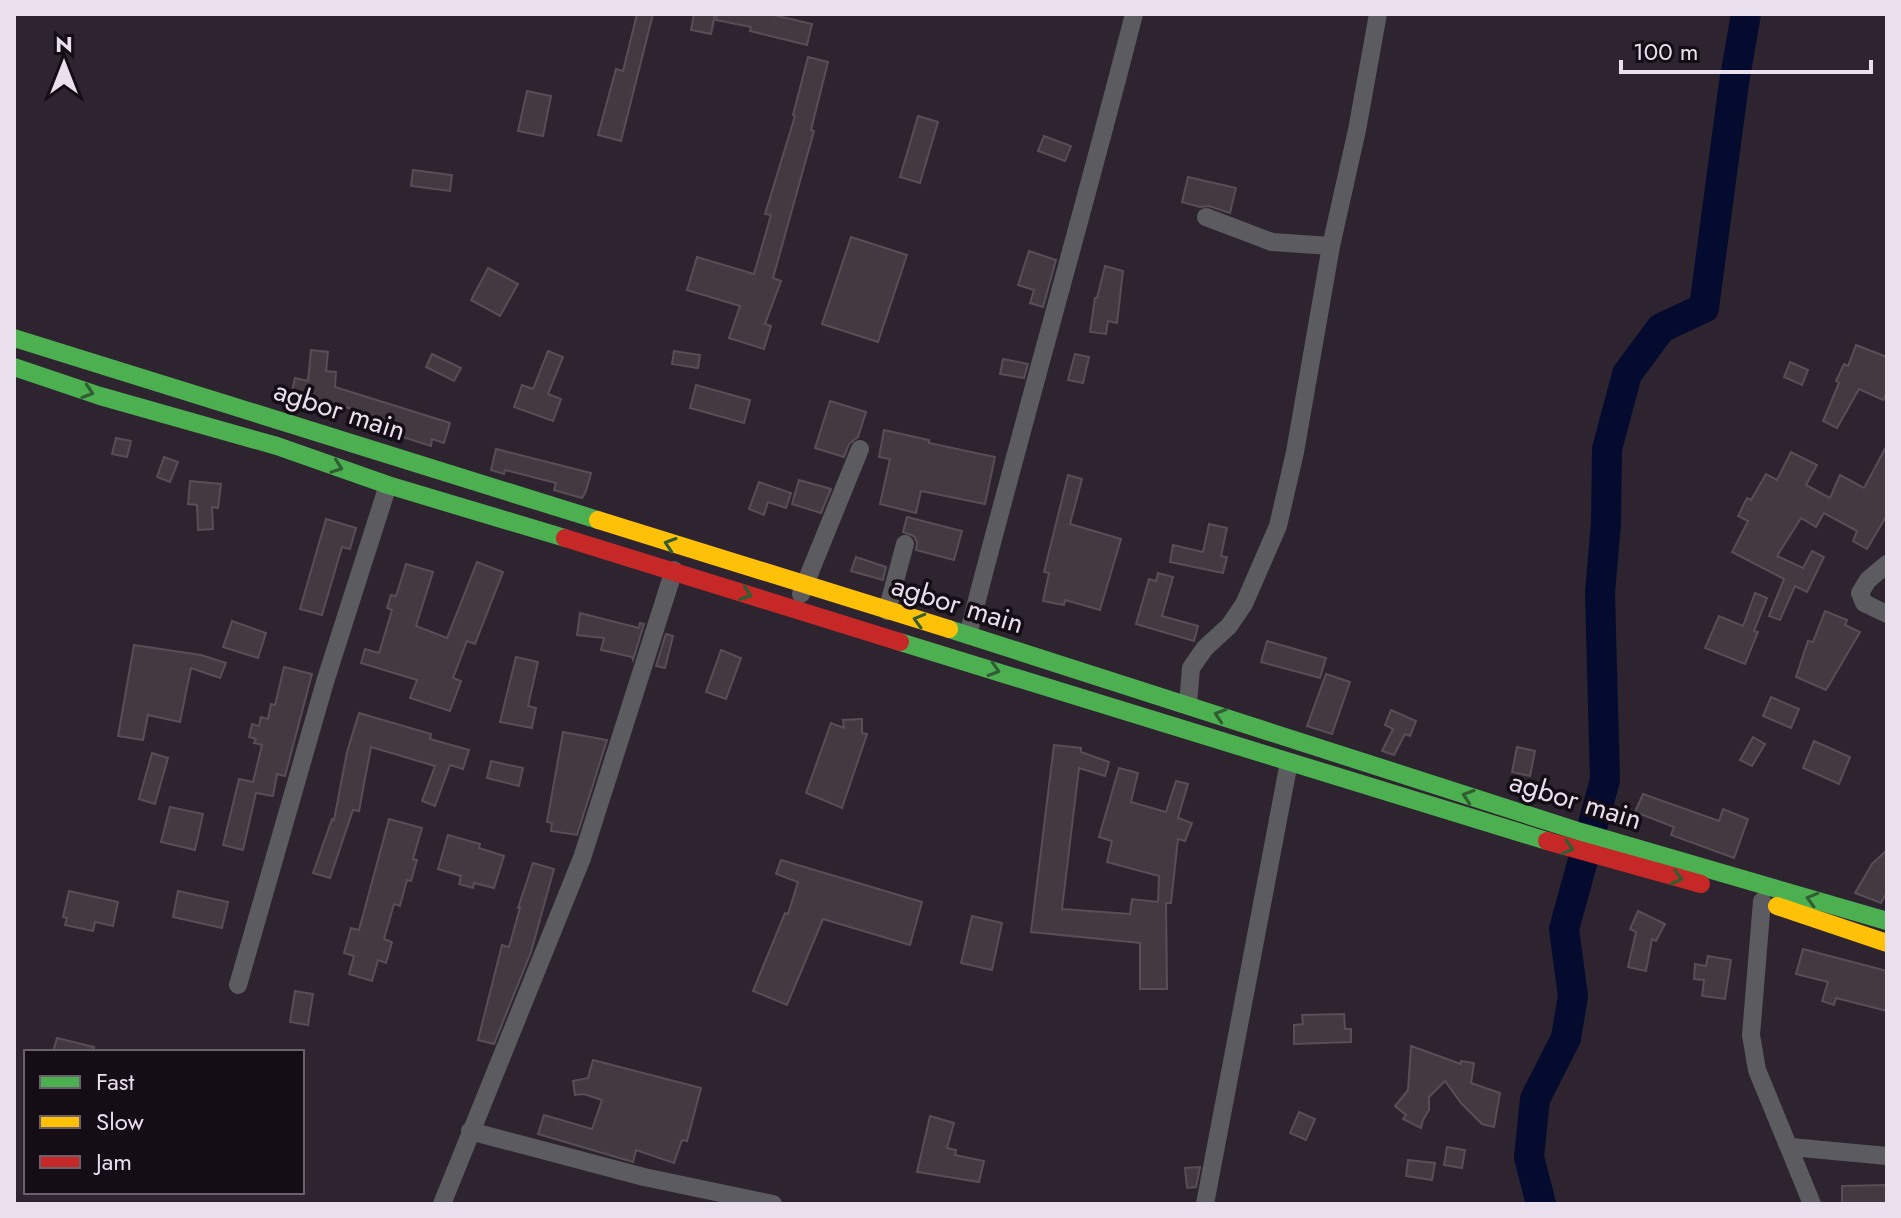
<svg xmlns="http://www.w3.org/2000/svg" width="1901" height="1218" font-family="Jost,sans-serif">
  <rect width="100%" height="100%" fill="#2d242f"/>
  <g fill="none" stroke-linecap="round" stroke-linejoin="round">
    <!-- river -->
    <polyline stroke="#040b2f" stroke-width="30" points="1541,1204 1529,1157 1535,1099 1566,1038 1573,996 1564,929 1605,780 1600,593 1606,523 1607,449 1627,374 1661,328 1704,308 1734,83 1746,14"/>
  </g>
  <!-- building -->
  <g fill="#433a41" stroke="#574e56" stroke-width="2">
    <polygon points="637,14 653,14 621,141 598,135 616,69 623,71"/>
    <polygon points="694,14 715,14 711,34 691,30"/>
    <polygon points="717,14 769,14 812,24 807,45 750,31 751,27 716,20"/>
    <polygon points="808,57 828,62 811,130 814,131 773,278 781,281 765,324 771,326 764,349 729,338 740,306 687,290 697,257 754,274 771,215 765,214 795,116 793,115"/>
    <polygon points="527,91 551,96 543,136 518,131"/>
    <polygon points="918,116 938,122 920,183 900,177"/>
    <polygon points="1044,136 1071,146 1065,161 1038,151"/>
    <polygon points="413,170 452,175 450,191 411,186"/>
    <polygon points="1188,177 1236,188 1230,213 1209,206 1200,207 1182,202"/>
    <polygon points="851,237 907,255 878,342 822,324"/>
    <polygon points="1029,251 1056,260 1043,307 1030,303 1034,290 1018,285"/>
    <polygon points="1105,266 1123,271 1117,323 1108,321 1106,334 1090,332 1095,298 1097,298"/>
    <polygon points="488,268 518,284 500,316 471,300"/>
    <polygon points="1856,345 1887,357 1887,392 1883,400 1859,389 1837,428 1823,421 1839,383 1836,381 1844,364 1848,366"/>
    <polygon points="311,350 328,352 326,371 336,372 335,387 450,423 444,443 432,439 431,446 387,432 391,421 292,391 295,378 308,381"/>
    <polygon points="548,351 563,357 548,394 561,399 553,421 514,407 522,385 533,389"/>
    <polygon points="674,351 700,355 698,368 672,364"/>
    <polygon points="432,354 461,368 454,381 426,367"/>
    <polygon points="1075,354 1089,357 1083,383 1068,380"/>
    <polygon points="1003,359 1028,364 1024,378 1000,374"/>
    <polygon points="1790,362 1808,370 1802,385 1784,377"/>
    <polygon points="696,385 750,400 744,423 690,408"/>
    <polygon points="830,401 866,412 858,437 849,444 844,457 815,448"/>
    <polygon points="884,430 929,440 929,443 995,457 985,504 921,491 916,513 880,504 890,459 879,457"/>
    <polygon points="116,438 131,441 127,457 112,454"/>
    <polygon points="1887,445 1887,515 1867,549 1853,541 1857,531 1824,513 1816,527 1801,518 1777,556 1803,568 1812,551 1824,557 1807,592 1795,586 1780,620 1769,616 1784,579 1732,552 1748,521 1738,516 1747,498 1751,500 1766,474 1777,480 1791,452 1817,465 1806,485 1830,498 1840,475 1864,488"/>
    <polygon points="496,449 591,473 586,491 582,498 554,490 556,483 505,470 504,474 491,470"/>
    <polygon points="164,457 178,462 170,482 157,477"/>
    <polygon points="1068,475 1082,479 1070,524 1121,539 1100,610 1065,600 1064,605 1043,601 1049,573 1044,572"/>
    <polygon points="799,480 831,489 821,513 792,504"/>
    <polygon points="190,481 221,484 218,508 212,507 213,529 198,530 197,505 188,504"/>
    <polygon points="759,482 791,493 786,508 768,502 764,515 749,509"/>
    <polygon points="907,517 962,531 954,560 916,550 917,542 914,536 903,532"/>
    <polygon points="326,519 356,528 350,549 342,547 322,615 300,609"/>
    <polygon points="1209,524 1227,528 1221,556 1227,557 1223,573 1170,562 1173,545 1203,552"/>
    <polygon points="856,557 886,567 883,580 851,571"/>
    <polygon points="477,562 503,572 475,644 467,641 453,678 461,681 450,711 410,698 417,680 361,663 365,649 379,653 392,610 387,608 391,595 396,596 406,564 433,572 416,626 447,638"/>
    <polygon points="1158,573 1173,577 1162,616 1198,626 1194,641 1136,624 1149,579 1156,581"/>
    <polygon points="1755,593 1767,598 1754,631 1758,632 1745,664 1705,648 1719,616 1743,626"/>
    <polygon points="1825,611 1847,620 1845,625 1860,632 1826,690 1796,677 1808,641 1813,642"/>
    <polygon points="580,613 639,628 640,623 644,624 633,660 632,657 601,650 604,638 577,635"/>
    <polygon points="232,621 266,633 258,658 223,647"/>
    <polygon points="666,634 673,636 665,668 656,666"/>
    <polygon points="1267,641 1326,658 1320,678 1261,662"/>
    <polygon points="134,645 201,655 226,663 220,678 191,668 180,722 148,715 143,740 118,736"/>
    <polygon points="721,650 741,658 726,699 706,692"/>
    <polygon points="516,657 538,662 528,706 536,708 532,728 500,722"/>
    <polygon points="284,667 312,674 285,776 277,774 273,796 256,793 243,850 223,845 239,779 253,782 262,745 254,743 256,739 249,737 252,724 259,726 261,717 268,719 271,704 275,705"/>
    <polygon points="1326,674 1350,682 1332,734 1307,726"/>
    <polygon points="1771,697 1799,709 1791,728 1763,716"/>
    <polygon points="1391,710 1416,721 1410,736 1405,734 1394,755 1382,751 1393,729 1385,725"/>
    <polygon points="359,713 431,734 430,739 469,750 463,769 450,765 435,806 422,801 435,766 371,747 359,811 353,810 330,878 313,873 332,819 334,820 347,752"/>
    <polygon points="862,719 862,733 867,734 842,808 806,793 831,723 844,728 843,720"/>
    <polygon points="563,732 607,740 577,835 551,831 552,823 547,822"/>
    <polygon points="1753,737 1765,744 1752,766 1740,760"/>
    <polygon points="1814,741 1850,757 1839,784 1803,768"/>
    <polygon points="1054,745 1081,748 1081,752 1109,762 1105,776 1079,768 1062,909 1130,914 1132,899 1158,902 1159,876 1107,862 1112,841 1099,837 1119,768 1138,773 1131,802 1166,812 1176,781 1188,784 1178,818 1192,823 1185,841 1178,839 1171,903 1166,903 1167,989 1140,989 1140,943 1031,932"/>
    <polygon points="1517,747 1535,751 1530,776 1512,772"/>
    <polygon points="152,753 168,758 155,804 139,799"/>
    <polygon points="491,761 523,768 519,786 487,778"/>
    <polygon points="1643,794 1719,821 1723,809 1748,819 1734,858 1671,835 1674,827 1635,812"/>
    <polygon points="170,807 203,814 195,850 161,842"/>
    <polygon points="389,819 422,828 413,859 417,860 411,881 407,880 400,906 394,904 384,939 392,942 386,963 378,960 372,981 349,974 354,956 344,953 351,928 359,930"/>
    <polygon points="448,835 480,844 479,848 504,856 494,888 474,883 473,888 459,884 461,876 438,869"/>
    <polygon points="1887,850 1887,892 1881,903 1855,893 1872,864"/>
    <polygon points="781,860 922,902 910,945 823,919 787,1005 753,991 785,913 788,914 798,882 776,874"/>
    <polygon points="533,863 554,869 531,952 494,1044 478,1040 502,945 509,947 520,908 518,908"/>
    <polygon points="69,891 118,902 113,926 95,922 93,931 65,925 67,918 63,917"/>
    <polygon points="178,891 228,902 222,928 173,917"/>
    <polygon points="1638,911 1665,924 1656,941 1652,939 1646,971 1628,967 1636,932 1630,929"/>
    <polygon points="972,916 1002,923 992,970 961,963"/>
    <polygon points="1803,949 1887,971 1887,1011 1836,998 1834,1005 1822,1001 1828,982 1796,974"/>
    <polygon points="1708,956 1731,960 1725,999 1702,996 1704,980 1694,979 1695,964 1706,966"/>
    <polygon points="295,991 313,994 308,1025 290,1022"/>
    <polygon points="1344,1014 1345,1029 1351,1029 1351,1042 1294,1044 1294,1025 1303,1024 1302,1015"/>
    <polygon points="57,1038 94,1047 93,1052 53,1052"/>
    <polygon points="1411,1046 1461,1064 1461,1061 1474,1063 1471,1083 1500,1093 1494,1127 1482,1124 1461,1103 1445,1081 1429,1097 1429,1110 1423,1120 1421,1128 1403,1119 1406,1115 1395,1106 1408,1090"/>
    <polygon points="593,1060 701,1088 687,1141 682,1140 674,1163 636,1150 633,1162 538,1134 544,1115 592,1129 602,1100 584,1094 575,1095 573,1081 588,1078"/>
    <polygon points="1299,1112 1315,1119 1306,1140 1290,1133"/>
    <polygon points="930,1116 954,1123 947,1148 956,1150 955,1155 984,1161 979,1182 917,1172"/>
    <polygon points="1447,1147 1465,1150 1462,1168 1444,1165"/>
    <polygon points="1408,1160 1435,1163 1432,1180 1406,1176"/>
    <polygon points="1200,1167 1196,1187 1187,1188 1185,1168"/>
    <polygon points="1887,1185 1887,1204 1842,1204 1842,1186"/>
  </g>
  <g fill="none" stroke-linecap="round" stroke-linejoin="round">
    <!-- street -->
    <g stroke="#5c5b5f" stroke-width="18">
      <polyline points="1206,217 1272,242 1331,246"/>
      <polyline points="1887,564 1868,580 1860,593 1864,603 1887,614"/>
      <polyline points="801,594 860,449"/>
      <polyline points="887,611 905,544"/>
      <path d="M968,635C1021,427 1081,222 1134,14"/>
      <polyline points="1188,704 1191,668 1205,648 1229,626 1244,604 1278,526 1295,452 1331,246 1357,130 1378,14"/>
      <polyline points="1762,901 1751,1035 1757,1070 1812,1204"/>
      <polyline points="238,985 325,682 388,485"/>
      <polyline points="470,1131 644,1177 773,1204"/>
      <polyline points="1791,1147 1887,1156"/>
      <polyline points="442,1204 582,858 674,570"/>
      <polyline points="1205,1204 1289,762"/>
    </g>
    <!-- fast -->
    <g stroke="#4caf50" stroke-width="18">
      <polyline points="14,338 598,520"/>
      <polyline points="14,367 100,396 277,446 388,485 565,538"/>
      <polyline points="949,629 1581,832 1887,921"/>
      <polyline points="900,642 1547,841"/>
    </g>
    <!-- slow -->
    <g stroke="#ffc107" stroke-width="18">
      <polyline points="598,520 949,629"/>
      <polyline points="1777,906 1887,943"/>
    </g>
    <!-- jam -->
    <g stroke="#c62828" stroke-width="18">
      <polyline points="565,538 900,642"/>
      <polyline points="1547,841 1701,884"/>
    </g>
  </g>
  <!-- one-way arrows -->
  <defs><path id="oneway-chevron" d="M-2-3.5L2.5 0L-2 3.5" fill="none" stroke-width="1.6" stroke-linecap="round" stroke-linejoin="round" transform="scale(2)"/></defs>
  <g stroke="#305e32">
    <use href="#oneway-chevron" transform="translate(88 392) rotate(18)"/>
    <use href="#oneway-chevron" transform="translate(337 467) rotate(19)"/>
    <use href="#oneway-chevron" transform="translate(670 544) rotate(-162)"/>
    <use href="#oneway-chevron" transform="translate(746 594) rotate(19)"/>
    <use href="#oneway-chevron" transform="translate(919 620) rotate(-164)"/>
    <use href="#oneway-chevron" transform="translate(994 670) rotate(17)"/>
    <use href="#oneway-chevron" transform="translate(1220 715) rotate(-162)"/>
    <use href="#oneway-chevron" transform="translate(1468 796) rotate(-162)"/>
    <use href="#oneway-chevron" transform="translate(1568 848) rotate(17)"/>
    <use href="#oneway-chevron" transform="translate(1677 878) rotate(15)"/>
    <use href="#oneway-chevron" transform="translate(1812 899) rotate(-164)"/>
  </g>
  <g text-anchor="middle" stroke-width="7" stroke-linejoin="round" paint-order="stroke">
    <!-- street labels -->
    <g font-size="28" fill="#eadfec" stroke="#140d15">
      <text transform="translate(340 410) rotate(18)" y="10">agbor main</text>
      <text transform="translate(958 604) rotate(17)" y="10">agbor main</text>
      <text transform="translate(1576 800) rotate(17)" y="10">agbor main</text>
    </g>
  </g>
  <!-- border -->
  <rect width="1901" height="1218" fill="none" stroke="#eadfec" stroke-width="32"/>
  <!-- legend -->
  <rect x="24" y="1050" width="280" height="144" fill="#140d15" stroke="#6a616b" stroke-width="2"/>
  <rect x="40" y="1076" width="40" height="12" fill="#4caf50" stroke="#6a616b" stroke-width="2"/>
  <text x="96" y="1090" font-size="24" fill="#eadfec">Fast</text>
  <rect x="40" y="1116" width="40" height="12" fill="#ffc107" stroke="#6a616b" stroke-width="2"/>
  <text x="96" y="1130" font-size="24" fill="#eadfec">Slow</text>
  <rect x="40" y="1156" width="40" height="12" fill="#c62828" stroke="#6a616b" stroke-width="2"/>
  <text x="96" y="1170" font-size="24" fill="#eadfec">Jam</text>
  <!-- north arrow -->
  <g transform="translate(64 64)" stroke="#140d15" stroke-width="6" paint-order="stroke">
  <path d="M0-6L14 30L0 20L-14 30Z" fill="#eadfec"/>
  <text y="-12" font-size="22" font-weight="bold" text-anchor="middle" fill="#eadfec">N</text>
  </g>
  <!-- scale -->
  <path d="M1621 60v12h250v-12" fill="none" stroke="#eadfec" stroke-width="4"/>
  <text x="1633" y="60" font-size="24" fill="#eadfec" stroke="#140d15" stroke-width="6" paint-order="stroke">100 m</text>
</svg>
